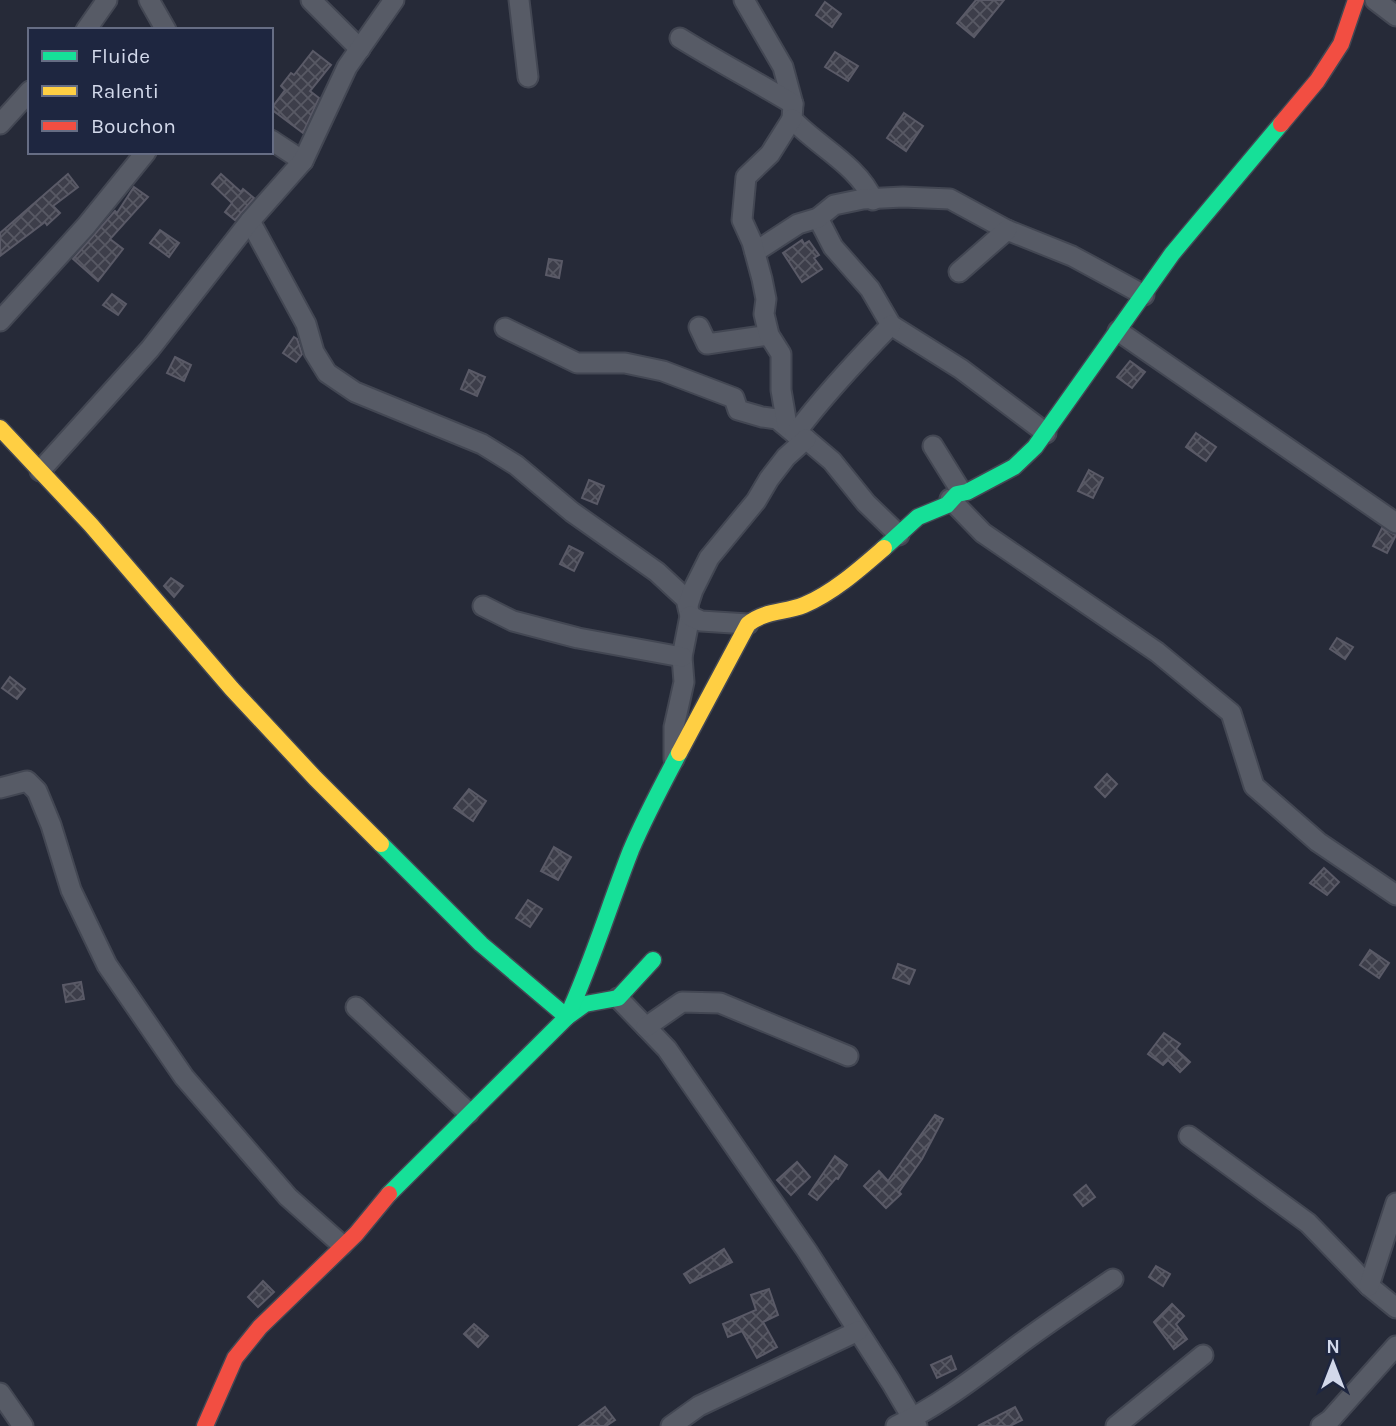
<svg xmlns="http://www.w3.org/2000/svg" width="1396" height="1426" font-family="Karla,sans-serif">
  <defs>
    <pattern id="building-cross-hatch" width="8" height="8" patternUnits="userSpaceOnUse" patternTransform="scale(1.75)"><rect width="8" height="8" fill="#3d3e4a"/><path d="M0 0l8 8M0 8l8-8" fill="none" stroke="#585964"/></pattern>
  </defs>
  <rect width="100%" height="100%" fill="#262a38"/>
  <!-- building -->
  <g fill="url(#building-cross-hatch)" stroke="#5a5a67" stroke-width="2">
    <polygon points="976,0 1004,0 974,37 957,23"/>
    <polygon points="825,2 841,14 832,27 816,15"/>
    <polygon points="313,51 331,65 310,91 319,98 303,133 271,109 285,90 281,86 291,73 294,75"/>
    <polygon points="835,52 858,66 848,81 825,67"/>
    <polygon points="904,113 923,126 906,151 887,138"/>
    <polygon points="68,174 78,187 53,206 60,213 47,225 45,222 0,256 0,233"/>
    <polygon points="221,174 241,192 243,189 254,198 235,220 225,212 232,203 212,184"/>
    <polygon points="134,187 148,197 110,239 123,249 98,281 73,259 115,211 117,213"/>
    <polygon points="160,230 179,243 169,257 150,243"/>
    <polygon points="802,240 804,244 809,241 819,255 814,258 822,269 802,282 783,253"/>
    <polygon points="549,259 562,261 559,278 546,275"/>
    <polygon points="112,294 126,304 118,315 103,305"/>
    <polygon points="294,337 297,339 302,354 296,362 283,353"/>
    <polygon points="175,357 191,365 184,381 167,373"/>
    <polygon points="1130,361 1145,372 1132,388 1117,377"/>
    <polygon points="469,370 485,377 477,396 461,389"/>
    <polygon points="1196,433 1216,447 1206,461 1186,447"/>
    <polygon points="1089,470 1103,478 1093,498 1078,491"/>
    <polygon points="589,480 604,486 597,504 582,498"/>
    <polygon points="1382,528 1396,535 1387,553 1373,546"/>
    <polygon points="569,546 583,553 574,571 560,564"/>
    <polygon points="171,578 183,586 174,597 164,586"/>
    <polygon points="1337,638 1353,647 1345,659 1330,649"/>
    <polygon points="10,677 25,689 17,699 2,688"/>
    <polygon points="1107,774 1117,784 1105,797 1095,787"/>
    <polygon points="469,789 486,801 473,821 454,808"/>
    <polygon points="554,847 571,857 558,880 541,871"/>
    <polygon points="1324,868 1339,882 1327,895 1310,883"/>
    <polygon points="528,900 542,909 530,927 516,918"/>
    <polygon points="1370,950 1389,963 1379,978 1360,965"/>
    <polygon points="898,964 915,970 909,984 893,978"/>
    <polygon points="81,982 84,999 66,1002 63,985"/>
    <polygon points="1164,1033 1180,1044 1176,1049 1190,1062 1180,1072 1168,1060 1163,1065 1148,1054"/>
    <polygon points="935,1115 943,1119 922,1159 899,1192 901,1194 886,1208 864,1186 879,1171 888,1181"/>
    <polygon points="835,1156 847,1165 838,1179 836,1178 817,1200 809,1194"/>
    <polygon points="797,1162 810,1177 791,1195 777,1180"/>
    <polygon points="1086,1185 1095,1197 1083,1206 1074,1195"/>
    <polygon points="724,1249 732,1262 690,1283 684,1274"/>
    <polygon points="1156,1266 1170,1274 1163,1286 1149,1277"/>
    <polygon points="263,1281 274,1292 258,1307 248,1297"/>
    <polygon points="769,1289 778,1315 763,1322 777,1347 757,1358 742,1331 728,1337 723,1324 756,1310 751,1295"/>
    <polygon points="1172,1304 1184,1316 1176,1324 1187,1339 1174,1349 1154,1322"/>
    <polygon points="474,1324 488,1336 478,1347 464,1334"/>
    <polygon points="951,1356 956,1369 937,1378 931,1365"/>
    <polygon points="605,1407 615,1420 606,1426 579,1426"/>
    <polygon points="1015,1407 1022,1420 1010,1426 978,1426"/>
  </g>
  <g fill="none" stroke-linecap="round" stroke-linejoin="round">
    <!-- street casing -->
    <g stroke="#434753" stroke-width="23">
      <g id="street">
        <polyline points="149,0 166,30"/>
        <polyline points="311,0 360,49"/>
        <polyline points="519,0 528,77"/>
        <polyline points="744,0 783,67 793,104"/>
        <polyline points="1375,0 1396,16"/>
        <polyline points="86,30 107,0"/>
        <path d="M680,38C717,61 755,81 793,104L792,119C817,146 858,165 873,200"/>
        <polyline points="0,124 30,91"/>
        <polyline points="271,140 303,161"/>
        <polyline points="818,218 833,247 870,289 891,325 961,369 1046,433"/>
        <polyline points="250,221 306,324 314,352 327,373 355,392 482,444 516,465 572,512 657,572 686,599 690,616 682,657 684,682 674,727 674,759"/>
        <polyline points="755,252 798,224 818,218 834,205 863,199 903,197 950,199 1007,230 1072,256 1144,295"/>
        <polyline points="959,272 1007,230"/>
        <polyline points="0,321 86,226 146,152"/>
        <polyline points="699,327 707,344 769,335"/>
        <polyline points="505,328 577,363 625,363 663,371 734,398 738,410 762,417 777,419 795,434 806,439 832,461 866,503 899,535"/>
        <polyline points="1118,331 1396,523"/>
        <polyline points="787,425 781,390 781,354 769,335 764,314 766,299 762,279 752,242 742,220 746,177 770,154 792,119"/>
        <path d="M795,434C824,395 857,360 891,325"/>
        <polyline points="933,446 961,491"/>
        <polyline points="40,471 150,349 250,221 303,161 347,67 394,0"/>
        <polyline points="950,499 983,533 1157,652 1231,713 1254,786 1318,842 1396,895"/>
        <polyline points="688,605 693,590 709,558 756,501 769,479 786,457 806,439"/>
        <polyline points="483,606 513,621 578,638 682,657"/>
        <polyline points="690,616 701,621 748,624"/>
        <polyline points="0,788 27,781 37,791 51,825 71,890 107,965 184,1077 288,1197 342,1245"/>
        <polyline points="618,998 667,1049 807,1251 891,1382 917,1426"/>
        <polyline points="356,1007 469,1113"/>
        <polyline points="646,1027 682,1002 720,1003 848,1056"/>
        <polyline points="1189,1136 1308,1223 1369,1286 1396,1308"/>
        <polyline points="1369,1286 1396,1203"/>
        <polyline points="0,1393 23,1426"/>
        <polyline points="671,1426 699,1406 858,1331"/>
        <path d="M896,1426C941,1405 981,1373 1021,1343C1051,1321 1082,1300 1113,1279"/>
        <polyline points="1116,1426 1203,1355"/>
        <polyline points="1321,1426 1330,1420 1396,1346"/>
      </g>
    </g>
    <!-- fast casing -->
    <g stroke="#434753" stroke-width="19">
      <g id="fast">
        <polyline points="884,548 918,517 947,505 957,494 967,492 1014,467 1035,447 1172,254 1281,124"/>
        <polyline points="381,844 481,944 567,1017 585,1004 618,998 653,960"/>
        <path d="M389,1194L567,1017C592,963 609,906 631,850C645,817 662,785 679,753"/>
      </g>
    </g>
    <!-- slow casing -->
    <g stroke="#434753" stroke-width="19">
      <g id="slow">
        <polyline points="0,428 91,525 232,689 315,778 381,844"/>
        <path d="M679,753L748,624C766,610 784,613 804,605C833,593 861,568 884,548"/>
      </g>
    </g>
    <!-- jam casing -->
    <g stroke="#434753" stroke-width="19">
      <g id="jam">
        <polyline points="1281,124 1317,81 1341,44 1356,0"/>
        <polyline points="205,1426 235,1358 260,1327 356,1234 389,1194"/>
      </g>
    </g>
    <!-- street -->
    <use href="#street" stroke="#575b66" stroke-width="19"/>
    <!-- fast -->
    <use href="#fast" stroke="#16e098" stroke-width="16"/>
    <!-- slow -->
    <use href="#slow" stroke="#ffcf43" stroke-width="16"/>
    <!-- jam -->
    <use href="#jam" stroke="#f24e42" stroke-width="16"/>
  </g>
  <!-- legend -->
  <rect x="28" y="28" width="245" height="126" fill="#1e2640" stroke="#666d84" stroke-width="2"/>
  <rect x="42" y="51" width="35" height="10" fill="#16e098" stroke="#666d84" stroke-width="2"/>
  <text x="91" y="63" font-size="21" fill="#d2d8ea">Fluide</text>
  <rect x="42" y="86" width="35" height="10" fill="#ffcf43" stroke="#666d84" stroke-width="2"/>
  <text x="91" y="98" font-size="21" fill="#d2d8ea">Ralenti</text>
  <rect x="42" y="121" width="35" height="10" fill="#f24e42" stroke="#666d84" stroke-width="2"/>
  <text x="91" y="133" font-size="21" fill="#d2d8ea">Bouchon</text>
  <!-- north arrow -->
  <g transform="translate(1333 1363)" stroke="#1e2640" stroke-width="5" paint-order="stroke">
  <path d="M0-5L12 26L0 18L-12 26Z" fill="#d2d8ea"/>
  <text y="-10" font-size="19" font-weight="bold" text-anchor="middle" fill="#d2d8ea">N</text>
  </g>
</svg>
